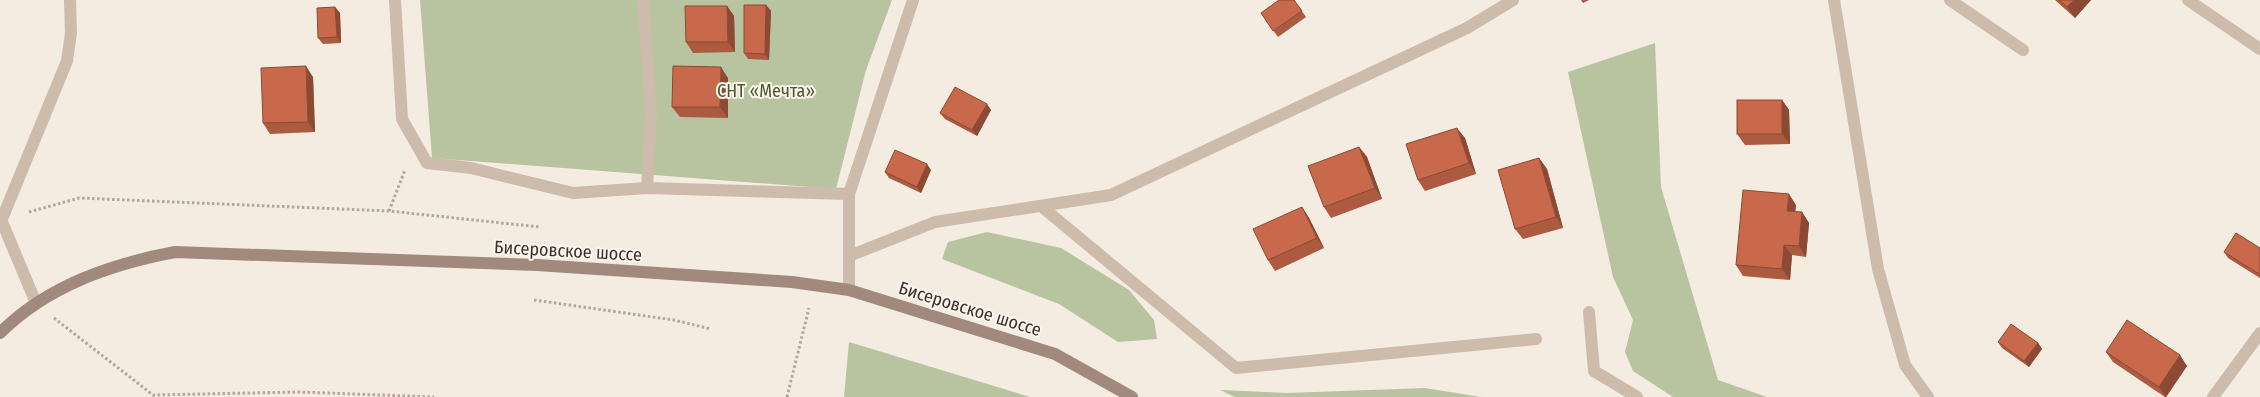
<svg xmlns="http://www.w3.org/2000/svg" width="2260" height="397" font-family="'Fira Sans Condensed',sans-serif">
  <rect width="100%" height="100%" fill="#f4ebe1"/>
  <!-- green -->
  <g fill="#b8c4a0">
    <polygon points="420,0 892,0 866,70 836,189 432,158"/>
    <polygon points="1655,43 1661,187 1718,380 1767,397 1673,397 1633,371 1625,352 1633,320 1613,277 1568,72"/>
    <polygon points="987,232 1061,248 1129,290 1154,320 1157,339 1118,342 1059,304 942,259 948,242"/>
    <polygon points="849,342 1030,397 844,397"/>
    <polygon points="1425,388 1481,397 1235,397 1220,390 1287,393"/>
  </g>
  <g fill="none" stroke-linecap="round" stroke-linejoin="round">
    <!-- path -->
    <g stroke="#b9a596" stroke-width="3" stroke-dasharray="2.5 2.5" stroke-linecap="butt">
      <polyline points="389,211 405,170"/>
      <polyline points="29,212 79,198 389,211 540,227"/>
      <polyline points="534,300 674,320 711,329"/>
      <polyline points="54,318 153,395 299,392 434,397"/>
      <polyline points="787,397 809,308"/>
    </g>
    <!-- lane -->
    <g stroke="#cdbbac" stroke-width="12">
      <polyline points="1950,0 2023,50"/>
      <polyline points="2188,0 2260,49"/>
      <polyline points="1041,206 1236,368 1536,339"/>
      <polyline points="2213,397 2260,333"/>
    </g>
    <!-- street -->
    <g stroke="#cdbbac" stroke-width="12">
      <polyline points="395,0 402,119 427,163 471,168 573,193 647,188 849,194 849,290"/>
      <polyline points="643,0 651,114 647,188"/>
      <polyline points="1834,0 1878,269 1905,365 1928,397"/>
      <polyline points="849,194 913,0"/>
      <polyline points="0,217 36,303"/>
      <polyline points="2,219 67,61 71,33 70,0"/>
      <polyline points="849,256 935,222 1111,195 1467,28 1513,0"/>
      <polyline points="1589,312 1594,371 1637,397"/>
    </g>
    <!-- secondary -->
    <path stroke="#a18a7d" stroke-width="12" d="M0,333C47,286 111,264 175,252L537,265L792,282L849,290L1055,354L1132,397"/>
  </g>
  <!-- wall -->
  <g fill="#ac5a40">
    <polygon points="1294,0 1306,17 1278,37 1261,13"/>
    <polygon points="1581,0 1589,0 1583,3"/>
    <polygon points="2055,0 2091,0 2075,18"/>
    <polygon points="766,5 771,11 769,60 748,59 744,53"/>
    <polygon points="727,6 734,16 735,52 693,53 686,42"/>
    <polygon points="335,7 340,13 341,43 323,44 318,38"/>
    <polygon points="313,77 315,132 270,134 263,123"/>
    <polygon points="728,78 728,118 680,117 672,107"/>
    <polygon points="1782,100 1789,110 1790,144 1745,145 1737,134"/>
    <polygon points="991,110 977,136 945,119 940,113"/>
    <polygon points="1465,138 1476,174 1425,191 1418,180"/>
    <polygon points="1359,147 1367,157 1382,199 1331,218 1324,207"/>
    <polygon points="1539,158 1547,169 1563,228 1523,239 1515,229"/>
    <polygon points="931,170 921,193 889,178 885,172"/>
    <polygon points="1796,205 1795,212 1802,212 1809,223 1806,257 1792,255 1790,280 1743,276 1736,265"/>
    <polygon points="1302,207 1309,218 1324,248 1275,271 1268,260"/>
    <polygon points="2260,248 2260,278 2228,258 2224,252"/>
    <polygon points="1998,342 2038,343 2042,349 2029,367 2002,348"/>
    <polygon points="2106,352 2187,366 2166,397 2165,397 2113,362"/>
  </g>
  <!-- shaded-wall -->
  <g fill="#8c4a34">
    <polygon points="2074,0 2091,0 2075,18 2067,7"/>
    <polygon points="766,5 771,11 769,60 765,54"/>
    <polygon points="727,6 734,16 735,52 728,42"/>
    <polygon points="335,7 340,13 341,43 337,37"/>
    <polygon points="306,66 313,77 315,132 308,122"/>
    <polygon points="721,67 728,78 728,118 720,107"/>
    <polygon points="1782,100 1789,110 1790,144 1782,134"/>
    <polygon points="987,104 991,110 977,136 972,130"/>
    <polygon points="1457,128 1465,138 1476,174 1469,163"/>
    <polygon points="1359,147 1367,157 1382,199 1375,188"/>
    <polygon points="1539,158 1547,169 1563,228 1556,217"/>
    <polygon points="927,164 931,170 921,193 917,187"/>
    <polygon points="1789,194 1796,205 1794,221 1787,211"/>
    <polygon points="1302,207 1309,218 1324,248 1317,238"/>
    <polygon points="1802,212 1809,223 1806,257 1799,246"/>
    <polygon points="1784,245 1792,255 1790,280 1782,269"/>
    <polygon points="2038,343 2042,349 2029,367 2024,361"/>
    <polygon points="2180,355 2187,366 2166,397 2159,387"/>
  </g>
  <!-- building -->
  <g fill="#c8694b" stroke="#8c4a34">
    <polygon points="1279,0 1294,0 1302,11 1273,31 1261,13"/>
    <polygon points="2059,0 2074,0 2067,7"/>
    <polygon points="744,5 766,5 765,54 744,53"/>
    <polygon points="685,6 727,6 728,42 686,42"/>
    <polygon points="335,7 337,37 318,38 317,8"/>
    <polygon points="306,66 308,122 263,123 261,68"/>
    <polygon points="673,66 721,67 720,107 672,107"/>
    <polygon points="955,87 987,104 972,130 940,113"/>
    <rect x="1737" y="100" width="45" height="34"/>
    <polygon points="1457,128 1469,163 1418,180 1406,144"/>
    <polygon points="1359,147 1375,188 1324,207 1308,166"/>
    <polygon points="895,150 927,164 917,187 885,172"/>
    <polygon points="1539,158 1556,217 1515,229 1498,170"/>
    <polygon points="1743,190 1789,194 1787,211 1802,212 1799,246 1784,245 1782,269 1736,265"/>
    <polygon points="1302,207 1317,238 1268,260 1253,229"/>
    <polygon points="2236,233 2260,248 2260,272 2259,274 2224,252"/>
    <polygon points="2127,320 2180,355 2159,387 2106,352"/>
    <polygon points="2011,324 2038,343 2024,361 1998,342"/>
  </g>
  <g text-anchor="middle" stroke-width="4" stroke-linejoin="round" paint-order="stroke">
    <!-- park labels -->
    <g font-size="18" fill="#4a5a2e" stroke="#fbf5ee">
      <text x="766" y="97">СНТ «Мечта»</text>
    </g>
    <!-- street labels -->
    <g font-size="18" fill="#3b302b" stroke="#fbf5ee">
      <text transform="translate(568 251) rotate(3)" y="6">Бисеровское шоссе</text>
      <text transform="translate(970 309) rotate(17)" y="6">Бисеровское шоссе</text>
    </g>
  </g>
</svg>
